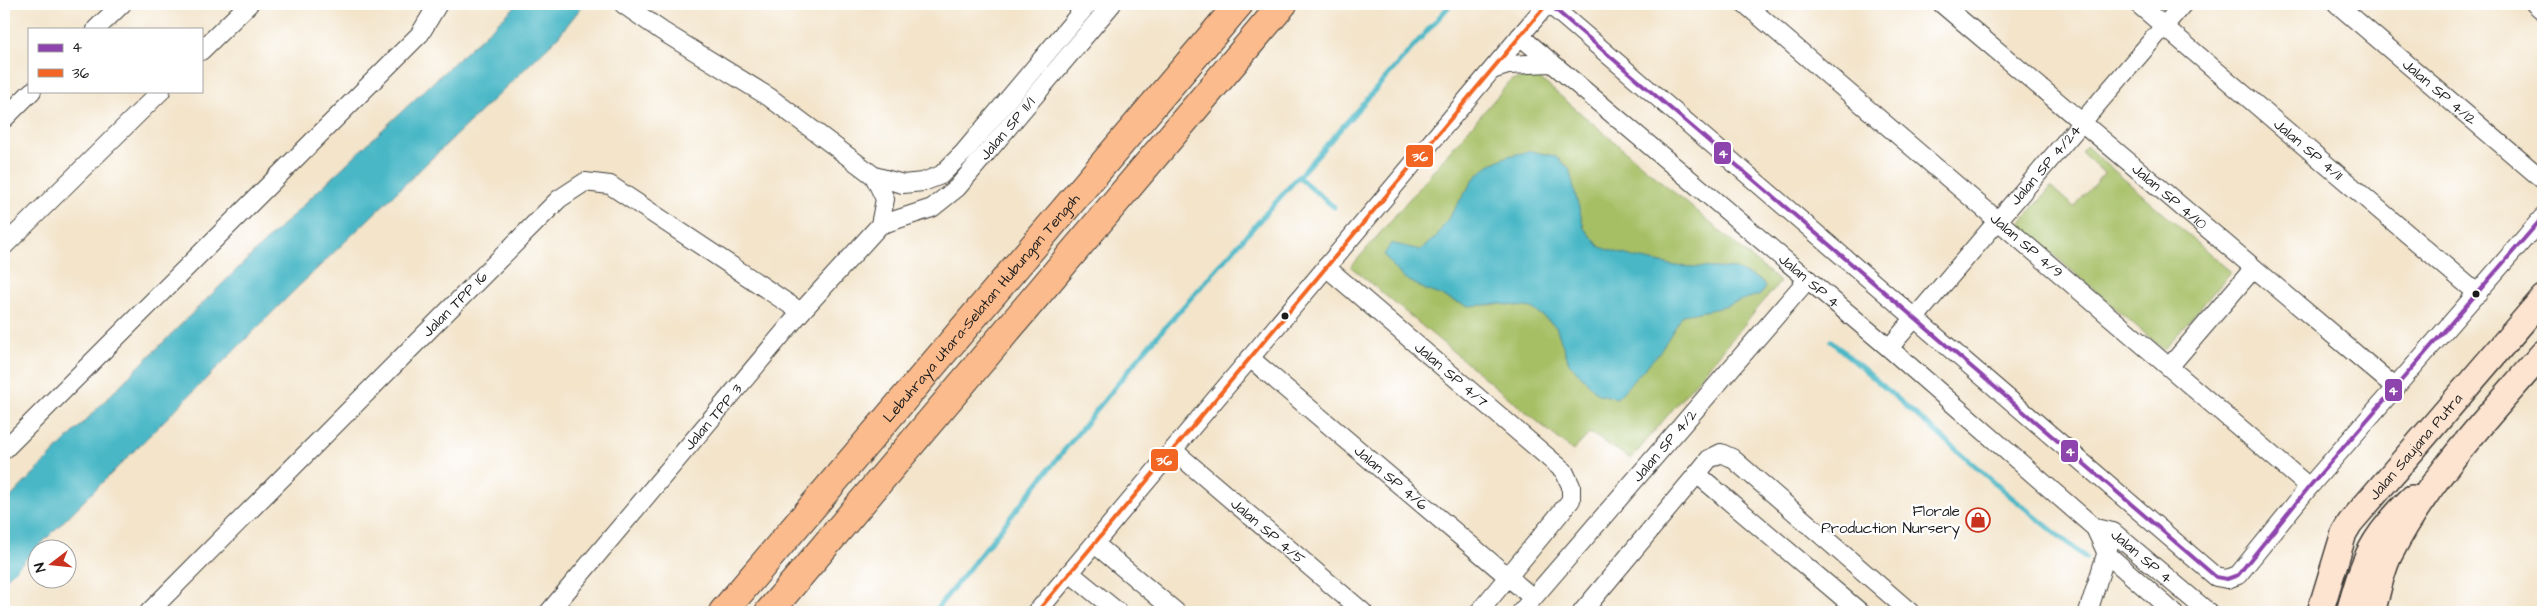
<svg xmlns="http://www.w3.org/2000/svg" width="2547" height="616" font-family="'Architects Daughter',sans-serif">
  <rect width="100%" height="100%" fill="#fff"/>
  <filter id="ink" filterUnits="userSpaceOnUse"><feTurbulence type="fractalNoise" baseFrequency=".02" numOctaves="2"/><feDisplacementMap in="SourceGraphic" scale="10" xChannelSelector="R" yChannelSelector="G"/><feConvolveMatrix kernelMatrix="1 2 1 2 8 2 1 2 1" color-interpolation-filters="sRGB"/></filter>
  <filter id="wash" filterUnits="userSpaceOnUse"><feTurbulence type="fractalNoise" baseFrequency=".0096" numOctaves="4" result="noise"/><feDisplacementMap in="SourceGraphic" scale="20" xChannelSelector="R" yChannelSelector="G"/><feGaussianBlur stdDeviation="1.12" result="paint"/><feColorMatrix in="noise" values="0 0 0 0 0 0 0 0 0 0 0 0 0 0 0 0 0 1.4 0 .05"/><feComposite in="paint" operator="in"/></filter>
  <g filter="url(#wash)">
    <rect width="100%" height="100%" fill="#f3e4ca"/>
    <!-- green -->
    <g fill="#a6bf65" stroke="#616e40">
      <polygon points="1538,77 1780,282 1631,459 1590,433 1573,451 1351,267 1511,80"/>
      <polygon points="2086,146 2231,272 2164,350 2019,225 2051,187 2074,207 2104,173 2081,152"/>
    </g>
    <!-- water -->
    <g fill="#4ab7c6" stroke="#336a71">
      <path d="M518,4H584L557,38L298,287L4,581V504C170,332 341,165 518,4Z"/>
      <polygon points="1531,151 1555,156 1569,168 1584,228 1600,247 1633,257 1676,266 1736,269 1762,281 1765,287 1761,294 1715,309 1683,315 1659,353 1617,398 1598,394 1569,363 1556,327 1532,308 1502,304 1467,306 1426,290 1402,277 1384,255 1391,243 1420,250 1436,237 1476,176 1489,165 1508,156"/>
    </g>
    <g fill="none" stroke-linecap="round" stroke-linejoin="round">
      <!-- stream -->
      <g stroke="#4ab7c6" stroke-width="5">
        <polyline points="1298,177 1334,207"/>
        <polyline points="1831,341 2004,491 2086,558"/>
        <polyline points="934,612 1144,351 1451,4"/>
      </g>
    </g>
  </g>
  <g filter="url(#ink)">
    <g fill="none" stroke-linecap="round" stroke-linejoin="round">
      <!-- minor casing -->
      <g stroke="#3c3a36" stroke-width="20">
        <g id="minor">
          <polyline points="623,4 662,31 769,97 874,176 885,199 880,225"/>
          <polyline points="1549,4 2216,577 2227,579 2238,575 2309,487 2543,217"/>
          <path id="s1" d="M1745,4L2309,487"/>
          <path id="s2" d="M1942,4L2396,388"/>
          <path id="s3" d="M2138,4L2478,294"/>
          <path id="s4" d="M2337,4L2543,180"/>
          <polyline points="2535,4 2543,11"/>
          <polyline points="96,29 122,4"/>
          <path id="s5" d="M1520,36L1889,348L2095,528L2107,554L2173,612"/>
          <polyline points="201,51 249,4"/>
          <polyline points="1492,70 1508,65 1551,63"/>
          <polyline points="4,119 32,91"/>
          <polyline points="874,176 903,184 923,182 941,175 964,152 1088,4"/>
          <polyline points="4,246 161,91"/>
          <path id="s6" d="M1326,267L1564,471L1571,486V500L1479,612"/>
          <path id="s7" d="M1889,348L2183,4"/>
          <path id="s8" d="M1250,358L1533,598"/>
          <polyline points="2169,367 2253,269"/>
          <polyline points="4,450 420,34 438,4"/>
          <path id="s9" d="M1173,450L1363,612"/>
          <polyline points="1697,474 1709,459 1721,453 1732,458 1910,612"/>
          <path id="s10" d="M2095,528L2113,532L2208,612"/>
          <polyline points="1095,544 1176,612"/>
          <polyline points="1070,573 1118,612"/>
          <path id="s11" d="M149,612L559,199L585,182L610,185L801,312"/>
          <path id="s12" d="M549,612L801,312L880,225L932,208L957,188L1112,4"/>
          <polyline points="1037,612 1547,4"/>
          <path id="s13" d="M1521,612L1808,279"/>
          <polyline points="1582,612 1697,474 1860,612"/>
          <polyline points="2088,612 2109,545"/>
        </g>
      </g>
      <!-- secondary casing -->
      <g stroke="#3c3a36" stroke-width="28">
        <g id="secondary">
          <path id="s14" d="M2320,612L2344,533L2350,523L2543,298"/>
          <path d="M2349,612C2365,556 2370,540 2412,498"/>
          <path d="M2372,612C2378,593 2381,571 2390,554C2428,479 2489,416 2543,353"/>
        </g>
      </g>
      <!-- motorway casing -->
      <g stroke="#3c3a36" stroke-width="30">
        <g id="motorway">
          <path id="s15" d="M723,612L1239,4"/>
          <polyline points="769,612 1283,4"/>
        </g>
      </g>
      <!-- minor -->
      <use href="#minor" stroke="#fff" stroke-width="18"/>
      <!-- secondary -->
      <use href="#secondary" stroke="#fde4d1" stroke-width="25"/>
      <!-- motorway -->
      <use href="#motorway" stroke="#fbbb8c" stroke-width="28"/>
      <!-- bus-1 casing -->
      <g stroke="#fff" stroke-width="8">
        <polyline id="bus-1" points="1549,4 2216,577 2227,579 2238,575 2309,487 2543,217"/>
      </g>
      <!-- bus-2 casing -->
      <g stroke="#fff" stroke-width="8">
        <polyline id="bus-2" points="1037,612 1547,4"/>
      </g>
      <!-- bus-1 -->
      <use href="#bus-1" stroke="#8e44ad" stroke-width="4"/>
      <!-- bus-2 -->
      <use href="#bus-2" stroke="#f26522" stroke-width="4"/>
    </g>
  </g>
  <!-- icons -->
  <defs>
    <g id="shop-ring" transform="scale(1.25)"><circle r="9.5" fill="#fff" stroke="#c8321e" stroke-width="1.5"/><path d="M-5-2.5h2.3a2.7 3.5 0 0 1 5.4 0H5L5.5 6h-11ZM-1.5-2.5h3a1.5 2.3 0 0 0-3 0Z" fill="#c8321e"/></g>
  </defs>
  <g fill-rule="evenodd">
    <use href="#shop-ring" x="1978" y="520"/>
  </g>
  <!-- markers -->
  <g fill="#1c1c1c" stroke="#fff" stroke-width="2">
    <circle cx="2476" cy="294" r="4.5"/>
    <circle cx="1285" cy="316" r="4.5"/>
  </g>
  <g text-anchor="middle" stroke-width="4.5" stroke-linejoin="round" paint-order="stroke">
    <!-- street labels -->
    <g font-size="15" fill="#1c1c1c" stroke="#fff">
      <text dy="5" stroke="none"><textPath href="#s4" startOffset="135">Jalan SP 4/12</textPath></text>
      <text dy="5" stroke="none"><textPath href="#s12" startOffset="674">Jalan SP 11/1</textPath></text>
      <text dy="5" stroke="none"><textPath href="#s3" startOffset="224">Jalan SP 4/11</textPath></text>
      <text dy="5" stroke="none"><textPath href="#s7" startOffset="241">Jalan SP 4/24</textPath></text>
      <text dy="5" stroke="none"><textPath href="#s2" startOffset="298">Jalan SP 4/10</textPath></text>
      <text dy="5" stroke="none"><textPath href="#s1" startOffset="371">Jalan SP 4/9</textPath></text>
      <text dy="5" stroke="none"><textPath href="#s5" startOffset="379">Jalan SP 4</textPath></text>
      <text dy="5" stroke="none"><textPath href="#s11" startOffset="434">Jalan TPP 16</textPath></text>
      <text dy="5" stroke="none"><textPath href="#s15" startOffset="399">Lebuhraya Utara–Selatan Hubungan Tengah</textPath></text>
      <text dy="5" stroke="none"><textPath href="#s6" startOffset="165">Jalan SP 4/7</textPath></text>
      <text dy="5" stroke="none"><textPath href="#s12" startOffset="255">Jalan TPP 3</textPath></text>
      <text dy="5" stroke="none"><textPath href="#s14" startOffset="195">Jalan Saujana Putra</textPath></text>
      <text dy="5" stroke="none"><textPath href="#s13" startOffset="220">Jalan SP 4/2</textPath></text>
      <text dy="5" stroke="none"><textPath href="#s8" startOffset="185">Jalan SP 4/6</textPath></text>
      <text dy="5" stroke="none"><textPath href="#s9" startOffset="125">Jalan SP 4/5</textPath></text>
      <text dy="5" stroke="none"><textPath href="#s10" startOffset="56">Jalan SP 4</textPath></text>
    </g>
    <!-- poi labels -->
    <g font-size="15" fill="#1c1c1c" stroke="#fff" text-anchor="end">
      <text x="1960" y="516">Florale<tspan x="1960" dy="17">Production Nursery</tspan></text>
    </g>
  </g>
  <g stroke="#fff" stroke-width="2">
    <rect x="1713" y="141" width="19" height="24" rx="5" fill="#8e44ad"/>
    <rect x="1405" y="144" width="29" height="24" rx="5" fill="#f26522"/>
    <rect x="2384" y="378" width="19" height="24" rx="5" fill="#8e44ad"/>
    <rect x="2060" y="439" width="19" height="24" rx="5" fill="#8e44ad"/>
    <rect x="1150" y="448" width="29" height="24" rx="5" fill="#f26522"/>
  </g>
  <g font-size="14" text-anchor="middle" font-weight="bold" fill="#fff">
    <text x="1723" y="158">4</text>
    <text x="1420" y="161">36</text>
    <text x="2393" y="395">4</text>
    <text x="2070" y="456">4</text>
    <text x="1164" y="465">36</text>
  </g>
  <!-- margin -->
  <rect width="2547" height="616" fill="none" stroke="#fff" stroke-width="20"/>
  <!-- legend -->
  <rect x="28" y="28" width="175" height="65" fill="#ffffff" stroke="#a4a4a4"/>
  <rect x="38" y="44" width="25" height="8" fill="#8e44ad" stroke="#a4a4a4"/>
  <text x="72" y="52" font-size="15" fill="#1c1c1c">4</text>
  <rect x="38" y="69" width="25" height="8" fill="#f26522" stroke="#a4a4a4"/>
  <text x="72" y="78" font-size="15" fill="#1c1c1c">36</text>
  <!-- north arrow -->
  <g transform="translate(52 564) rotate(254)"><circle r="24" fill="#ffffff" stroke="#a4a4a4"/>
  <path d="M0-4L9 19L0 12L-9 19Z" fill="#c8321e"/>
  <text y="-8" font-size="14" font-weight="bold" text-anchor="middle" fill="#1c1c1c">N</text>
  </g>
</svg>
